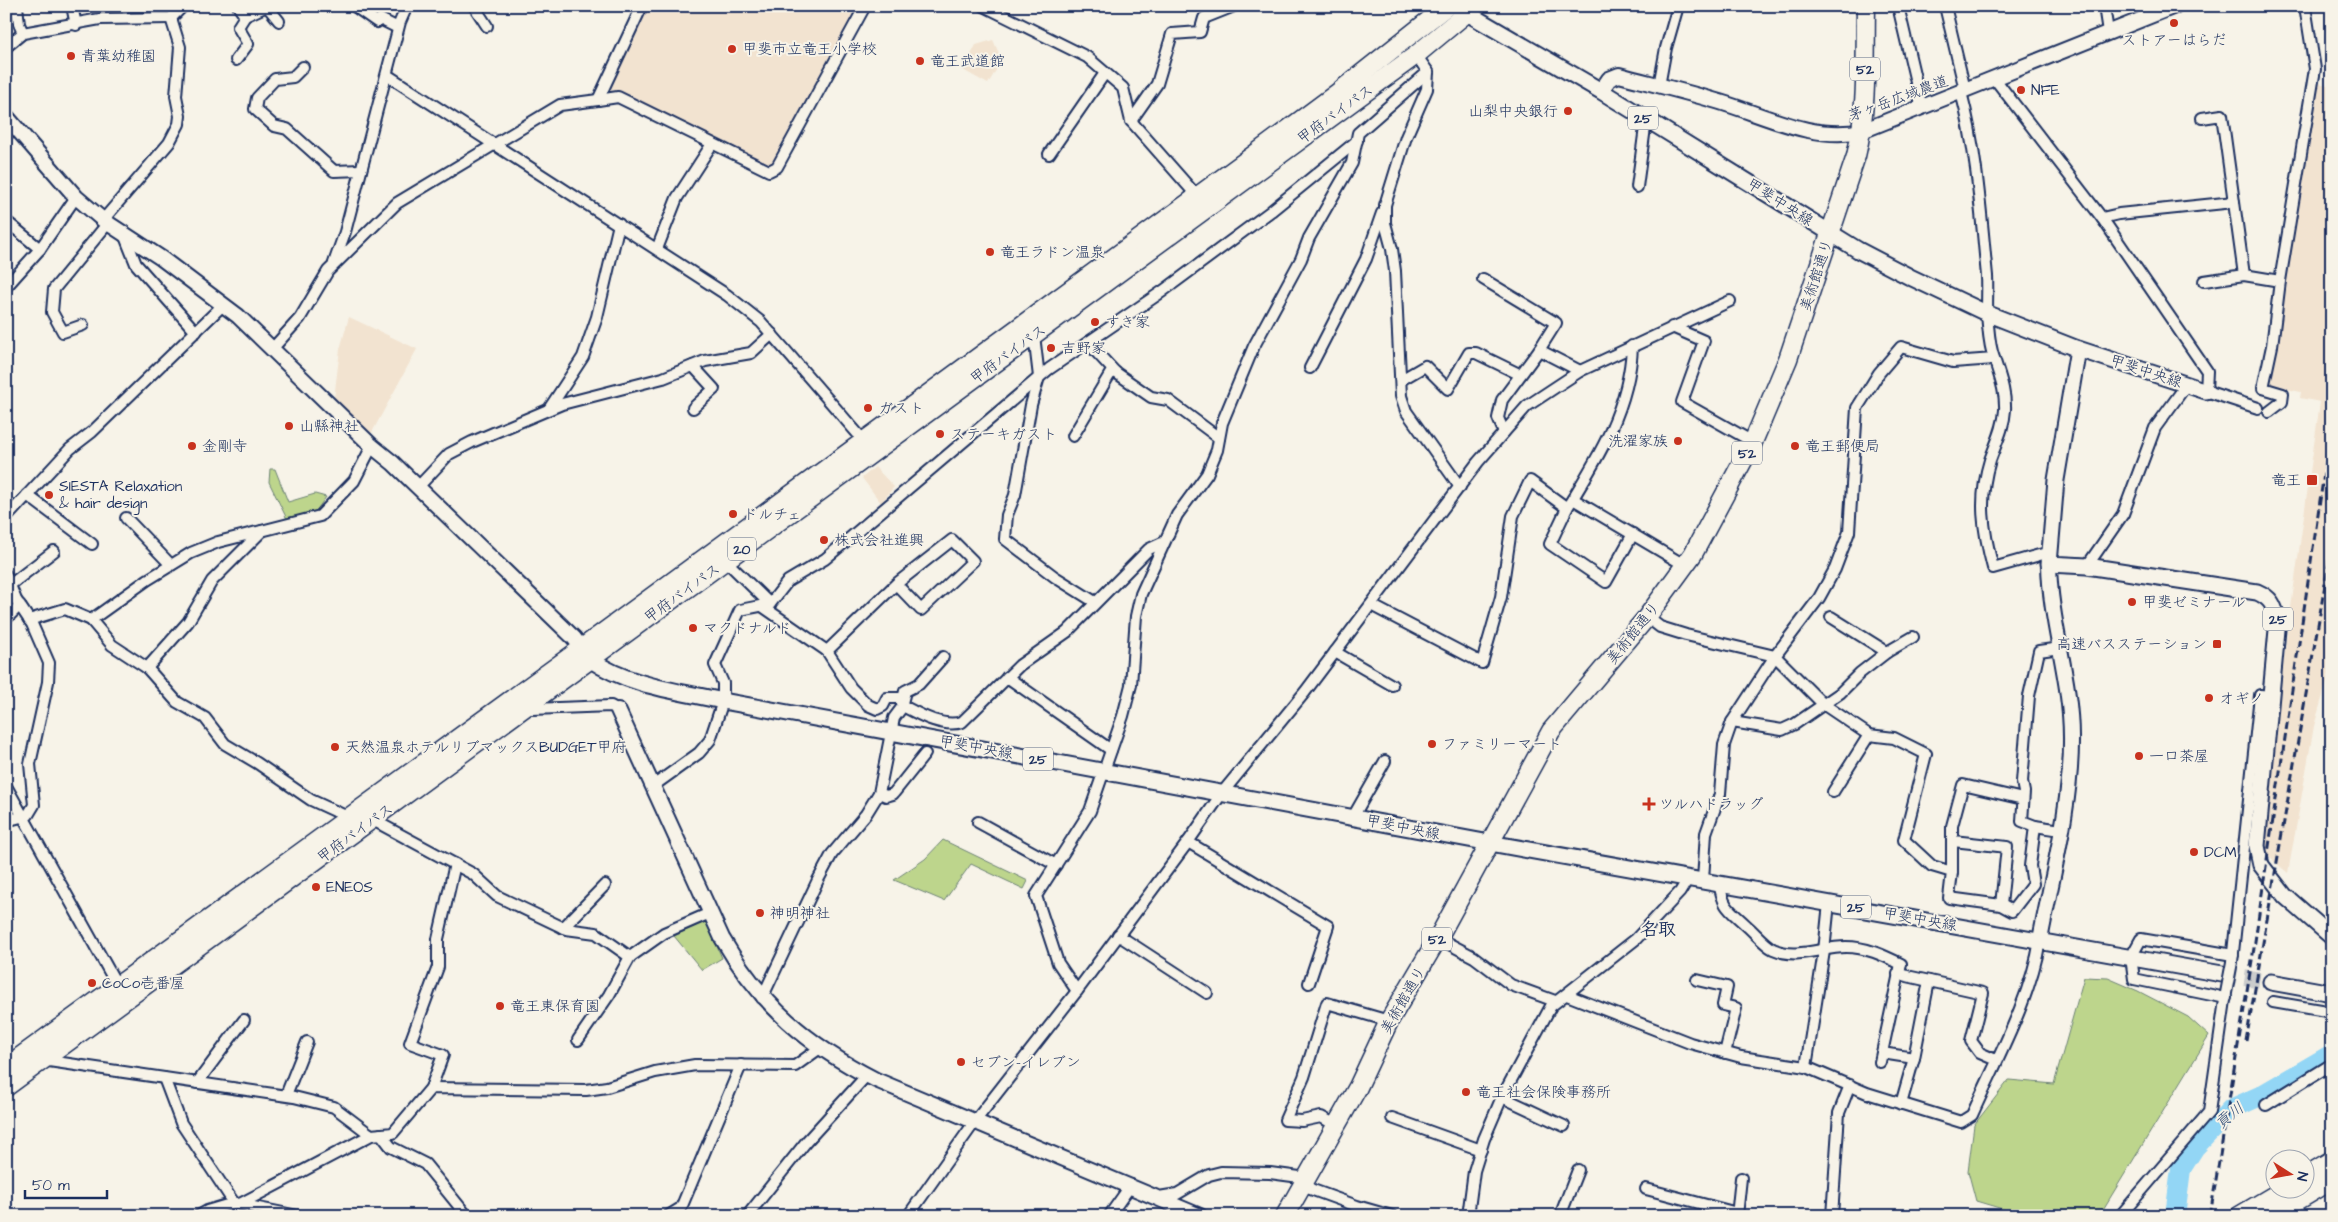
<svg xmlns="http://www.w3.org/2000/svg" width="2338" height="1222" font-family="'Architects Daughter','Klee One',sans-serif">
  <rect width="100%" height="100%" fill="#f7f3e8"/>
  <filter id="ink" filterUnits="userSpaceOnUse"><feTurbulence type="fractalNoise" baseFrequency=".02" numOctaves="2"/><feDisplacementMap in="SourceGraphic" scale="10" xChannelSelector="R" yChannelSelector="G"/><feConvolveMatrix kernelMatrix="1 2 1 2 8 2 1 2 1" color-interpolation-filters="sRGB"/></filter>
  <g filter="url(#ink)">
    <!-- built -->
    <g fill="#f2e3d0">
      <polygon points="647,6 861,6 778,160 771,167 663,113 620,94 606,92"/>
      <polygon points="993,40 1002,60 988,84 963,70 976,45"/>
      <polygon points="2319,83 2332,86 2332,664 2314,726 2288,873 2264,853 2283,664 2320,402 2300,398 2301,392 2266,385"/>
      <polygon points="349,317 417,349 369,438 333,407 340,349"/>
      <polygon points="875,467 894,487 881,503 862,478"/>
    </g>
    <!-- green -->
    <g fill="#bdd58c" stroke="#6c8275">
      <polygon points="270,469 275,469 288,502 315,494 326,497 313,515 287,519 269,482"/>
      <polygon points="943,840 1028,881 1024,889 971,864 944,901 894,880 925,859"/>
      <polygon points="706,921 722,958 702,970 674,936"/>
      <polygon points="2084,977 2108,978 2138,991 2188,1017 2209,1036 2099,1216 2026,1216 1976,1201 1968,1171 1974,1125 2009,1080 2054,1084"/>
    </g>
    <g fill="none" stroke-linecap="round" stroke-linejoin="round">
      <!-- river -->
      <polyline stroke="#93d6f5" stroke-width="20" points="2175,1216 2181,1169 2195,1147 2231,1109 2260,1096 2332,1054"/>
      <!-- primary-tunnel -->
      <polyline stroke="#cbcccc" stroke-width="15" stroke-dasharray="15 8" stroke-linecap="butt" points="2222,974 2271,982"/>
      <!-- street casing -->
      <g stroke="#1b2f5e" stroke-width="14">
        <g id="street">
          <polyline points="17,6 19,24 23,33"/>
          <polyline points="72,6 76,25"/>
          <polyline points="238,6 245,16 267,6 279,21"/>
          <polyline points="354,6 377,22 380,19 398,28"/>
          <polyline points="474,6 487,26"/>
          <polyline points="642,6 598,100 618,97 769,171 777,167 865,6"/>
          <polyline points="984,6 1087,57 1123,88 1131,121 1197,196"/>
          <polyline points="1898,6 1922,108"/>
          <polyline points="1945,6 1965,90"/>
          <polyline points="2104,6 2108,32"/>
          <polyline points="6,47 23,33 100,19 171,18 183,6"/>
          <polyline points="236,60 248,44 238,27 245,16"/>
          <polyline points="303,67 293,77 275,79 257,98 255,109 274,126 287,129 334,171 361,170"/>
          <polyline points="1428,72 1427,89 1406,137 1385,205 1385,223 1392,249 1395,271 1401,396 1406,411 1460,487"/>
          <polyline points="387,75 727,295 761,322 864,441"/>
          <polyline points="1995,79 2102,218 2207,371 2206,391 2258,408"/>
          <polyline points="1659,86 1666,48 1678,6"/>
          <path d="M1961,92C1977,151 1981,215 1987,276C1988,292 1986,308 1988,325C1989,336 1990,348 1994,358C1999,375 2006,391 2005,410C2004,428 1996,443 1990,460C1978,499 1983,530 1993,568L2050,552"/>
          <polyline points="2202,118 2222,115 2244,275 2280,281"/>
          <polyline points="1131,121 1157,84 1172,34 1200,32 1204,18 1234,6"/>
          <polyline points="1049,154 1105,73"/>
          <polyline points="1637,187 1646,120"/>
          <polyline points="2102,218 2119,214 2234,202"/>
          <polyline points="103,220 169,143 179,124 180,116 176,96 180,47 171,18"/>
          <polyline points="6,221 40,249"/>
          <polyline points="124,234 136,264 196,332"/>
          <polyline points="657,249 677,198 712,144"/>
          <polyline points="334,263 345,232 400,22 407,6"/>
          <polyline points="1483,279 1556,323 1539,350 1502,400 1498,418 1504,432"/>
          <polyline points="2204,281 2244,275"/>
          <polyline points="6,287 40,249 76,197"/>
          <polyline points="83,325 63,332 52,312 54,289 108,223"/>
          <polyline points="1672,327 1704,341 1682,402 1753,442"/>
          <polyline points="1034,335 1039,377 1031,405 1015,495 1007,515 1005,539 1055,577 1095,602"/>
          <polyline points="1088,343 1115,372"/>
          <polyline points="273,348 300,318 328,271 397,203 560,105 598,100"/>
          <polyline points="1539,350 1580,371"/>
          <polyline points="1310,368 1366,259 1382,213"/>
          <polyline points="1401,380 1425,366 1448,389 1469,353 1476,353 1519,374"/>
          <polyline points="693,408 714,389 693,366"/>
          <polyline points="549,409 583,357 597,317 619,224"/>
          <polyline points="2269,412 2282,402 2283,394 2263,388 2272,346 2280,281 2315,69 2305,6"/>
          <polyline points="1073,436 1110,374 1115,372 1151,397 1168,400 1219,438"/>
          <polyline points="418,487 449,454 472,442 562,404 663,378 705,361 751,353 772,334"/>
          <polyline points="27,495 92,544"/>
          <polyline points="1573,499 1686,566"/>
          <polyline points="1567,508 1550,544 1606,582 1633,534"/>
          <polyline points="6,518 70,449 92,432 224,304"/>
          <polyline points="126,518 171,565"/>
          <polyline points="726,561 770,604"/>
          <polyline points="2087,566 2123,514 2155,428 2187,384"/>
          <polyline points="6,575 16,600 32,624 49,663 48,682 30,764 34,805 28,815 6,821"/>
          <polyline points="10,585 54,551"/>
          <path d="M1371,605L1482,663L1501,597L1513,516L1530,481L1567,508C1598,458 1630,407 1632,346"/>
          <polyline points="762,606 827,651 851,688 868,705 877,709 883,706 887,698 902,698"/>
          <polyline points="1647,617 1660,627 1686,635 1775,656 1823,704 1869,735 1894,738 1926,754 1904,840 1932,866 1952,872 1949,898 2001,905 2012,911 2033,884 2030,866 2035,826"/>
          <polyline points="1831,617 1887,652"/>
          <polyline points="6,619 20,605"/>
          <polyline points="29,620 65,609 91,620 147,580 191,553 218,542 320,516 354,481 372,446"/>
          <polyline points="91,620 112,645 147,668 188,622 212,581 262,531"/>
          <polyline points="2060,648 2039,651 2029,696 2022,782 2024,792 2022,821 2035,826 2061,830"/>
          <polyline points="827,651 896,584 952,540 973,561 921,610 896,584"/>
          <polyline points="1335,652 1392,685"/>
          <polyline points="147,668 177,702 205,718 225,744 257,763 311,800 350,818"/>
          <polyline points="1007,677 1111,750"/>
          <polyline points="902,703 905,691 919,684 943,657"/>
          <polyline points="528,706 532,709 611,706 618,710"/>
          <polyline points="1732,722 1782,730 1795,724 1840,693 1860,673 1887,652 1913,637"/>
          <polyline points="6,786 118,987"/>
          <polyline points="653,786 699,753 710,740 723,701 723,683 715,665 740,610 770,604 788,581 825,559 1049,369 1163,291 1271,211 1357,141"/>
          <polyline points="1833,792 1869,735"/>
          <polyline points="879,793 886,796 893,794 925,754"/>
          <polyline points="1353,817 1385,761"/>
          <polyline points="373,820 473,874 497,896 566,929 596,933 630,957 664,933 710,913"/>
          <polyline points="978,822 1056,865"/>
          <polyline points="1953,841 2007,847 2001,905"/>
          <polyline points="1188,842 1328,926 1309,983"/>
          <polyline points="1952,872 1952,826 1963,785 2023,799"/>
          <polyline points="1703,880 1706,833 1720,794 1724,745 1732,722 1775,656 1819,598 1835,569 1849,532 1857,408 1879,373 1901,347 1953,362 1994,359"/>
          <path d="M1719,883C1724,909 1728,908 1747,926C1755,933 1764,944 1773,949C1797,960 1822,947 1846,947C1866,947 1883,955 1901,964L1880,1062"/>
          <polyline points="563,928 605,885"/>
          <polyline points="1118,935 1207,993"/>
          <polyline points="1438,938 1474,957 1511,985 1555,1001"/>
          <polyline points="2232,962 2260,695 2271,696"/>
          <polyline points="1898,974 1983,993 1971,1041 1980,1053 1996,1060"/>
          <polyline points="1697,980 1727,987 1723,1005 1736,1008 1725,1053"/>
          <polyline points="1077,991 1058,963 1036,896 1090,811 1123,716 1131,685 1136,616 1141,594 1177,515 1207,474 1217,450 1222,423 1254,346 1301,259 1309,238 1352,163 1358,133 1428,72 1416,55"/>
          <path d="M1567,995L1690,1043L1741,1057L1806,1067L1867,1093L1961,1122L1972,1115C1996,1061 2031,998 2040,940"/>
          <path d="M762,998L818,880L832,854L866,814L879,793L894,718L903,706C920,715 943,728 962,722L1020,665L1067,632L1149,549L1162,543"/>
          <polyline points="2226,998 2134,979 2131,957 2141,939 2233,955"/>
          <polyline points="2273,1002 2332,1012"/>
          <polyline points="578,1040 609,995 630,957"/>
          <polyline points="1882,1053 1914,1058"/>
          <polyline points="42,1060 294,1097 334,1107 371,1135 393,1133 431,1088 586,1090 607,1087 655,1072 695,1065 795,1066 820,1048"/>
          <polyline points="1806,1067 1824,951 1829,903"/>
          <polyline points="164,1078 181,1123 234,1203"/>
          <polyline points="197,1083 244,1020"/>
          <polyline points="431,1088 443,1055 410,1043 438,967 438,939 455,864"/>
          <polyline points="286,1095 307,1042"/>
          <polyline points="1502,1097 1564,1126"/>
          <polyline points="1901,1104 1914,1058 1929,981"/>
          <polyline points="2266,1105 2332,1064"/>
          <polyline points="1392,1118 1481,1150"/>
          <polyline points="1336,1125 1321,1117 1302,1121 1285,1120 1304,1077 1327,1003 1389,1021"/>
          <polyline points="381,1134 391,1147 425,1164 467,1216"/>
          <polyline points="1302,1186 1357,1206 1392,1216"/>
          <polyline points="1646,1189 1737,1213"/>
          <polyline points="1159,1197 1177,1194 1209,1175 1221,1172 1270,1173 1307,1178"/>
          <polyline points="240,1204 371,1135"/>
          <polyline points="198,1216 207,1211 234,1203 298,1216"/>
          <polyline points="668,1216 681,1208 741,1065"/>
          <polyline points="747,1216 806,1142 867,1075"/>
          <polyline points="908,1216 976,1120 1077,991 1188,842 1222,793 1305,692 1478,462 1527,406 1580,371 1730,301"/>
          <polyline points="1109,1216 1131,1185"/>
          <polyline points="1468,1216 1474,1171 1484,1139 1502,1097 1551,1006 1636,939 1680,892 1689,877"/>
          <polyline points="1560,1216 1578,1170"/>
          <polyline points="1737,1216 1741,1178"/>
          <polyline points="1832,1216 1839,1113 1850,1085"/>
          <polyline points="2120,1216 2209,1112 2226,993"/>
        </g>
      </g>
      <!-- secondary casing -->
      <g stroke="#1b2f5e" stroke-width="18">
        <g id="secondary">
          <path d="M1601,91L1609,79L1619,75C1653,84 1687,92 1720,102C1767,116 1812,141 1862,131C1967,90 2070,47 2175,6"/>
          <polyline points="6,116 76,197 103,220 161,258 238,316 372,446 393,463 574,638 588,656"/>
          <path d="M618,710L722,938C760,1004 808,1046 876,1080L1200,1216"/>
          <path d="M2040,940C2052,876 2072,802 2071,737C2071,679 2050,623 2049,564"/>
        </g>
      </g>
      <!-- primary casing -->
      <g stroke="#1b2f5e" stroke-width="19">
        <g id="primary">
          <polyline points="1455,6 1601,91 1858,250 1910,277 1986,313 2078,349 2206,391"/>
          <path d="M2078,349L2056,480L2049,564L2087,566L2257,592C2271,598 2273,604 2278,619L2257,846L2261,865L2285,896L2332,937"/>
          <path d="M591,660C629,686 678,691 723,701L1490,843L2222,974"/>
          <polyline points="2271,982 2332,993"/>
        </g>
      </g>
      <!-- highway casing -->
      <g stroke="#1b2f5e" stroke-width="21">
        <g id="highway">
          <polyline points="6,1067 582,648 1251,157 1336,94 1447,6"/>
          <polyline points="6,1087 1416,55 1475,6"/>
          <polyline points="2306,1176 2332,1160"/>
          <path d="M1285,1216L1358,1087L1389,1021L1438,938L1551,731L1647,617L1693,554L1753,442L1788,359L1856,156C1868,107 1865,57 1866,6"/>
          <polyline points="2239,1216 2283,1190"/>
          <polyline points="2272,1216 2332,1180"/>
        </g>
      </g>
      <!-- street -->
      <use href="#street" stroke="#f7f3e8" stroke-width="10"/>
      <!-- secondary -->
      <use href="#secondary" stroke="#f7f3e8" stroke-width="14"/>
      <!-- primary -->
      <use href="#primary" stroke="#f7f3e8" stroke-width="15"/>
      <!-- highway -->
      <use href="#highway" stroke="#f7f3e8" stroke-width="18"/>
      <!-- rail -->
      <g stroke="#1b2f5e" stroke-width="3" stroke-dasharray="8 4" stroke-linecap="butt">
        <polyline points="2246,1041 2332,544"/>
        <polyline points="2210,1216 2254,948 2332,419"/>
      </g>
      <!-- street-bridge casing -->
      <g stroke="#1b2f5e" stroke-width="14" stroke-linecap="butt">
        <polyline id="street-bridge" points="2226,993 2232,962"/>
      </g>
      <!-- street-bridge -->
      <use href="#street-bridge" stroke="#f7f3e8" stroke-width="10"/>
    </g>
  </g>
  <!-- markers -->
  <g fill="#c8321e" stroke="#f7f3e8" stroke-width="2">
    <circle cx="2174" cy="23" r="5"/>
    <circle cx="732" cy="49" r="5"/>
    <circle cx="71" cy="56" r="5"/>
    <circle cx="920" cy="61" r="5"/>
    <circle cx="2021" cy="90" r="5"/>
    <circle cx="1568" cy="111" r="5"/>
    <circle cx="990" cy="252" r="5"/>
    <circle cx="1095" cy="322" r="5"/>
    <circle cx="1051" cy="348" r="5"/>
    <circle cx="868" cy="408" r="5"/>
    <circle cx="289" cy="426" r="5"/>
    <circle cx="940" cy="434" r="5"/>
    <circle cx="1678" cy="441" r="5"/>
    <circle cx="192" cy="446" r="5"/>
    <circle cx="1795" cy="446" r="5"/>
    <rect x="2306" y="474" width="12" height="12" rx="2.5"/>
    <circle cx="49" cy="495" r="5"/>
    <circle cx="733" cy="514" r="5"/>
    <circle cx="824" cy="540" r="5"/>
    <circle cx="2132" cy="602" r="5"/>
    <circle cx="693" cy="628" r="5"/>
    <rect x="2212" y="639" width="10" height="10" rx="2.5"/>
    <circle cx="2209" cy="698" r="5"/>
    <circle cx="1432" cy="744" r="5"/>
    <circle cx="335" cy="747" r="5"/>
    <circle cx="2139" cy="756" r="5"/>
    <path d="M1646.5 796.5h5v5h5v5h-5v5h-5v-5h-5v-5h5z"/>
    <circle cx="2194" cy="852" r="5"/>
    <circle cx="316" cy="887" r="5"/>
    <circle cx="760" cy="913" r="5"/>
    <circle cx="92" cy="983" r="5"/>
    <circle cx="500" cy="1006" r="5"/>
    <circle cx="961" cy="1062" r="5"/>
    <circle cx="1466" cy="1092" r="5"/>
  </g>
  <g text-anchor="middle" stroke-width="4" stroke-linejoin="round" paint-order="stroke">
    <!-- shield labels -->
    <g fill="#f7f3e8" stroke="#5d6a87" stroke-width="1">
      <rect x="1850" y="57.5" width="30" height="23" rx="4"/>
      <rect x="1628" y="106.5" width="30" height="23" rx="4"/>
      <rect x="1732" y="441.5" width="30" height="23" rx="4"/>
      <rect x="728" y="537.5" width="28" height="23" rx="4"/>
      <rect x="2263" y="607.5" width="30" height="23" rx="4"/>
      <rect x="1023" y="747.5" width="30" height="23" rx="4"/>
      <rect x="1841" y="895.5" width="30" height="23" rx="4"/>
      <rect x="1422" y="927.5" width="30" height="23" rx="4"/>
    </g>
    <g font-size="14" font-weight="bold" fill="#1b2f5e">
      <text x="1865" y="74">52</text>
      <text x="1643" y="123">25</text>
      <text x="1747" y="458">52</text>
      <text x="742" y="554">20</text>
      <text x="2278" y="624">25</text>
      <text x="1038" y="764">25</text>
      <text x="1856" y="912">25</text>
      <text x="1437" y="944">52</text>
    </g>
    <!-- poi labels -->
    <g font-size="15" fill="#1b2f5e" stroke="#f7f3e8" text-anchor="start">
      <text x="2174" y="45" text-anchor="middle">ストアーはらだ</text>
      <text x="742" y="54">甲斐市立竜王小学校</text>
      <text x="81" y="61">青葉幼稚園</text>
      <text x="930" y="66">竜王武道館</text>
      <text x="2031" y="95">NFE</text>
      <text x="1558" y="116" text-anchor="end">山梨中央銀行</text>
      <text x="1000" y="257">竜王ラドン温泉</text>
      <text x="1105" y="327">すき家</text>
      <text x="1061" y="353">吉野家</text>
      <text x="878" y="413">ガスト</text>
      <text x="299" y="431">山縣神社</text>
      <text x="950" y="439">ステーキガスト</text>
      <text x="1668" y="446" text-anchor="end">洗濯家族</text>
      <text x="202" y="451">金剛寺</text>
      <text x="1805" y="451">竜王郵便局</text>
      <text x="2301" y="485" text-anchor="end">竜王</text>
      <text x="59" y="491">SIESTA Relaxation<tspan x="59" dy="17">&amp; hair design</tspan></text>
      <text x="743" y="519">ドルチェ</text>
      <text x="834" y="545">株式会社進興</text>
      <text x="2142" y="607">甲斐ゼミナール</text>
      <text x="703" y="633">マクドナルド</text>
      <text x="2207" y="649" text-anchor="end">高速バスステーション</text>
      <text x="2219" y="703">オギノ</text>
      <text x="1442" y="749">ファミリーマート</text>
      <text x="345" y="752">天然温泉ホテルリブマックスBUDGET甲府</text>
      <text x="2149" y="761">一口茶屋</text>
      <text x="1659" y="809">ツルハドラッグ</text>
      <text x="2204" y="857">DCM</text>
      <text x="326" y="892">ENEOS</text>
      <text x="770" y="918">神明神社</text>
      <text x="102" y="988">CoCo壱番屋</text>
      <text x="510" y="1011">竜王東保育園</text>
      <text x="971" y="1067">セブン-イレブン</text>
      <text x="1476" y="1097">竜王社会保険事務所</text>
    </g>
    <!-- street labels -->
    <g font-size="15" fill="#1b2f5e" stroke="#f7f3e8">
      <text transform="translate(1898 98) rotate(-20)" y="5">茅ヶ岳広域農道</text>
      <text transform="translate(1335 114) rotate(-36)" y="5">甲府バイパス</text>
      <text transform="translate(1780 202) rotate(32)" y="5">甲斐中央線</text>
      <text transform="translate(1816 275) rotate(-72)" y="5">美術館通り</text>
      <text transform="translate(1008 354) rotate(-36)" y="5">甲府バイパス</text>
      <text transform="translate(2146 371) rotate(18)" y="5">甲斐中央線</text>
      <text transform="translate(682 593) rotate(-36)" y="5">甲府バイパス</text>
      <text transform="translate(1633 633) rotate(-51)" y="5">美術館通り</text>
      <text transform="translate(976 747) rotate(10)" y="5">甲斐中央線</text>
      <text transform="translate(1403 827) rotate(11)" y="5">甲斐中央線</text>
      <text transform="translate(355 833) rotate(-36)" y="5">甲府バイパス</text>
      <text transform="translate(1920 919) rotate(10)" y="5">甲斐中央線</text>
      <text transform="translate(1403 1000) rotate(-60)" y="5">美術館通り</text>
    </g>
    <!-- water labels -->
    <g font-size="16" font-style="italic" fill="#33507c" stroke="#f7f3e8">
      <text transform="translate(2229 1115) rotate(-39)" y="6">貢川</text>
    </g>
    <!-- quarter labels -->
    <g font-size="18" font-weight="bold" fill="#1b2f5e" stroke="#f7f3e8">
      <text x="1658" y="935">名取</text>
    </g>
  </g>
  <!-- margin -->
  <rect width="2338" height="1222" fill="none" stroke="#f7f3e8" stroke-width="25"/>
  <rect x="12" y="12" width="2313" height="1197" fill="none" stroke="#1b2f5e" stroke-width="2" filter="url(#ink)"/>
  <!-- north arrow -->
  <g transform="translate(2290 1174) rotate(101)"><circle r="24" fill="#f7f3e8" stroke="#9fa5b1"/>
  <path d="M0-4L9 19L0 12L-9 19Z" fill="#c8321e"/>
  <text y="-8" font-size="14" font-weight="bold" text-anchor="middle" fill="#1b2f5e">N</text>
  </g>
  <!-- scale -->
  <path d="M25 1190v8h82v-8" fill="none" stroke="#1b2f5e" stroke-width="2.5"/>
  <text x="32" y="1190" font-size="15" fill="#1b2f5e" stroke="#f7f3e8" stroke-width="4" paint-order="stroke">50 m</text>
</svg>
